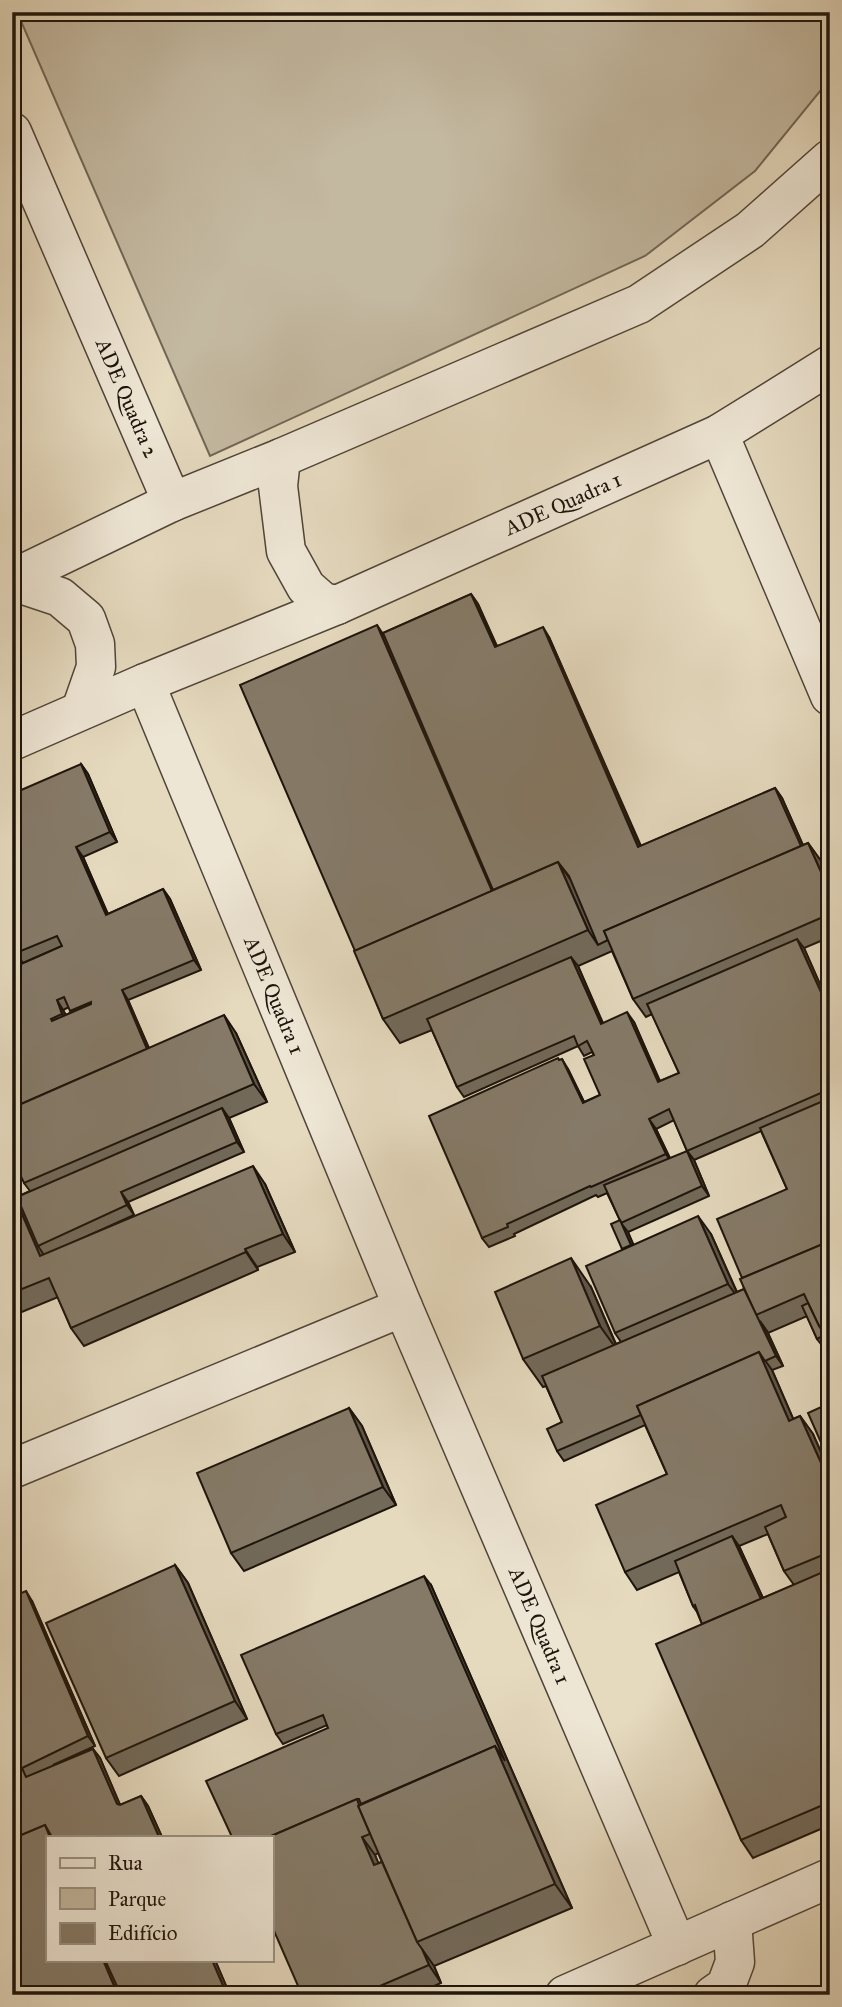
<svg xmlns="http://www.w3.org/2000/svg" width="842" height="2007" font-family="'IM FELL Great Primer',serif">
  <rect width="100%" height="100%" fill="#e5d9be"/>
  <filter id="stains"><feTurbulence type="fractalNoise" baseFrequency=".00286" numOctaves="4"/><feColorMatrix values="0 0 0 0 .2 0 0 0 0 .09 0 0 0 0 .02 0 0 0 .5 -.17"/></filter>
  <radialGradient id="worn" r=".72"><stop offset=".6" stop-color="#630" stop-opacity="0"/><stop offset="1" stop-color="#630" stop-opacity=".3"/></radialGradient>
  <!-- green -->
  <polygon fill="#c3b8a0" stroke="#706656" stroke-width="2" points="17,12 830,12 830,79 755,171 645,256 210,456"/>
  <g fill="none" stroke-linecap="round" stroke-linejoin="round">
    <!-- minor casing -->
    <g stroke="#4f4538" stroke-width="41">
      <g id="minor">
        <path id="s1" d="M12,132L172,502"/>
        <polyline points="719,434 830,696"/>
        <polyline points="281,458 278,486 286,551 306,587 323,602 337,605"/>
        <polyline points="12,579 172,502 281,458 639,304 750,230 830,159"/>
        <polyline points="12,581 60,597 86,619 95,644 96,667 81,710"/>
        <path id="s2" d="M145,683L403,1307L677,1946"/>
        <path id="s3" d="M12,741L145,683L337,605L719,434L830,365"/>
        <polyline points="12,1469 403,1307"/>
        <polyline points="565,1995 830,1878"/>
        <polyline points="713,1995 726,1986 735,1962 732,1921"/>
      </g>
    </g>
    <!-- minor -->
    <use href="#minor" stroke="#eee6d5" stroke-width="38"/>
  </g>
  <!-- wall -->
  <g fill="#726959" stroke="#1d140b" stroke-width="2" fill-rule="evenodd">
    <path d="M471,594L478,604L497,646L549,637L641,846L775,788L782,798L803,845L808,843L821,861L830,881V937L804,948L830,1007V1345L824,1348L817,1339L807,1316L768,1333L767,1331L783,1366L772,1370L793,1419L800,1416L813,1434L830,1473V1825L753,1858L741,1840L702,1624L697,1612L693,1606L679,1572L637,1590L625,1572L667,1474L645,1425L564,1461L557,1451L562,1422L546,1386L543,1387L523,1359L591,1287L616,1344L621,1342L615,1333L622,1250L620,1220L607,1193L598,1197L596,1195L514,1234L515,1236L489,1247L482,1238L560,1060L568,1069L584,1102L600,1095L594,1055L592,1052L584,1056L578,1046L464,1097L457,1087L432,1030L400,1043L383,1019L355,951L383,633ZM612,951L633,999L646,1017L652,1014L679,1073L660,1081L634,1022L603,1023L578,966ZM674,1120L687,1151L694,1160L761,1131L787,1189L742,1278L744,1289L737,1292L711,1234L633,1245L628,1232L709,1196L694,1160L670,1158L656,1129ZM768,1534L784,1571L794,1585L763,1598L739,1546Z"/>
    <path d="M81,764L88,774L117,842L83,857L108,914L163,889L170,899L201,970L128,1000L149,1048L236,1033L267,1102L229,1118L244,1152L128,1202L134,1215L72,1243L265,1184L295,1252L257,1267L258,1270L84,1346L71,1328L58,1297L12,1316V1180L19,1196L30,1191L24,1183L62,946L23,963L16,953ZM69,1007L72,1012L66,1015L63,1010Z"/>
    <polygon points="349,1408 362,1426 396,1505 244,1571 231,1553"/>
    <polygon points="175,1565 188,1583 247,1719 119,1776 106,1758"/>
    <path d="M431,1585L572,1908L434,1966L441,1983L414,1995H302L328,1728L327,1725L283,1744L276,1734ZM378,1853L382,1862L378,1863L375,1855Z"/>
    <polygon points="12,1597 32,1601 95,1746 53,1765 93,1749 100,1758 120,1805 141,1796 148,1806 162,1837 47,1837 47,1960 215,1960 230,1995 12,1995"/>
  </g>
  <!-- shaded-wall -->
  <g fill="#5d5549" stroke="#1d140b" stroke-width="2">
    <polygon points="471,594 478,604 501,657 495,647"/>
    <polygon points="377,625 389,643 503,905 495,898"/>
    <polygon points="543,627 549,637 645,857 638,847"/>
    <polygon points="81,764 88,774 117,842 110,832"/>
    <polygon points="775,788 782,798 811,864 804,855"/>
    <polygon points="808,843 821,861 830,881 830,892"/>
    <polygon points="76,847 83,857 112,925 106,915"/>
    <polygon points="558,862 575,886 598,945 588,930"/>
    <polygon points="163,889 170,899 201,970 194,960"/>
    <polygon points="797,939 804,948 830,1007 828,1008"/>
    <polygon points="571,957 578,966 607,1034 601,1024"/>
    <polygon points="122,990 128,1000 157,1068 150,1058"/>
    <polygon points="57,1000 63,1010 69,1024 62,1014"/>
    <polygon points="627,1012 634,1022 664,1092 658,1082"/>
    <polygon points="224,1015 236,1033 267,1102 254,1084"/>
    <polygon points="562,1059 568,1069 589,1112 583,1103"/>
    <polygon points="222,1108 229,1118 244,1152 237,1142"/>
    <polygon points="649,1119 656,1129 672,1164 666,1154"/>
    <polygon points="687,1151 694,1160 709,1196 702,1186"/>
    <polygon points="253,1166 265,1184 295,1252 283,1234"/>
    <polygon points="12,1180 40,1245 38,1246 44,1255 40,1256 12,1191"/>
    <polygon points="121,1192 128,1202 134,1215 127,1205"/>
    <polygon points="698,1216 711,1234 741,1302 728,1284"/>
    <polygon points="621,1223 628,1232 638,1255 631,1245"/>
    <polygon points="245,1249 257,1267 258,1270 246,1252"/>
    <polygon points="571,1258 591,1287 620,1354 600,1326"/>
    <polygon points="760,1321 767,1331 783,1366 776,1356"/>
    <polygon points="759,1352 772,1370 802,1439 789,1421"/>
    <polygon points="349,1408 362,1426 396,1505 383,1487"/>
    <polygon points="800,1416 813,1434 830,1473 830,1483"/>
    <polygon points="732,1536 739,1546 772,1618 765,1609"/>
    <polygon points="175,1565 188,1583 247,1719 235,1701"/>
    <polygon points="424,1576 431,1585 572,1908 555,1884 495,1746"/>
    <polygon points="26,1591 32,1601 95,1746 88,1736"/>
    <polygon points="93,1749 100,1758 124,1814 117,1804"/>
    <polygon points="141,1796 148,1806 162,1837 159,1837"/>
    <polygon points="362,1837 375,1855 387,1883 374,1865"/>
    <polygon points="422,1949 434,1966 441,1983 429,1965"/>
    <polygon points="103,1960 108,1960 123,1995 118,1995"/>
    <polygon points="212,1960 215,1960 230,1995 227,1995"/>
  </g>
  <!-- building -->
  <g fill="#857a68" stroke="#1d140b" stroke-width="2" fill-rule="evenodd">
    <polygon points="471,594 495,647 543,627 638,847 775,788 801,846 604,931 608,940 598,945 569,876 558,862 493,890 383,633"/>
    <polygon points="377,625 492,891 355,951 240,685"/>
    <path d="M81,764L110,832L76,847L106,915L163,889L194,960L122,990L147,1049L12,1108V968L62,946L57,936L16,953L12,944V794ZM64,997L70,1011L91,1002V1004L52,1021L51,1019L62,1014L57,1000Z"/>
    <polygon points="808,843 830,892 830,914 633,999 604,931"/>
    <polygon points="558,862 588,930 383,1019 354,951"/>
    <polygon points="797,939 828,1008 830,1007 830,1089 687,1151 669,1109 649,1119 666,1154 591,1187 590,1186 507,1224 508,1227 482,1238 429,1116 558,1058 559,1060 562,1059 583,1103 600,1095 584,1059 594,1055 587,1041 578,1046 574,1036 457,1087 427,1019 571,957 601,1024 627,1012 658,1082 679,1073 647,1004"/>
    <polygon points="224,1015 254,1084 24,1183 12,1157 12,1108"/>
    <polygon points="830,1098 830,1241 742,1278 717,1219 787,1189 760,1128"/>
    <polygon points="222,1108 237,1142 121,1192 127,1205 38,1246 17,1197"/>
    <polygon points="687,1151 702,1186 621,1223 604,1185"/>
    <polygon points="253,1166 283,1234 245,1249 246,1252 71,1328 49,1278 12,1293 12,1191 40,1256"/>
    <polygon points="698,1216 728,1284 615,1333 586,1266"/>
    <polygon points="620,1220 631,1245 622,1249 611,1224"/>
    <polygon points="830,1241 830,1322 819,1326 804,1294 756,1315 740,1279"/>
    <polygon points="571,1258 600,1326 523,1359 495,1292"/>
    <polygon points="744,1289 776,1356 765,1361 759,1352 637,1406 641,1415 557,1451 547,1429 562,1422 542,1376"/>
    <polygon points="808,1303 819,1326 825,1335 817,1339 802,1306"/>
    <polygon points="759,1352 789,1421 800,1416 830,1483 830,1552 784,1571 765,1527 786,1517 781,1505 625,1572 596,1505 667,1474 637,1406"/>
    <polygon points="830,1403 830,1463 808,1413"/>
    <polygon points="349,1408 383,1487 231,1553 197,1473"/>
    <polygon points="732,1536 761,1599 702,1624 695,1605 693,1606 675,1561"/>
    <polygon points="175,1565 235,1701 106,1758 46,1623"/>
    <polygon points="830,1569 830,1802 741,1840 656,1644"/>
    <polygon points="424,1576 505,1761 495,1746 361,1804 359,1799 357,1799 269,1837 232,1837 206,1781 328,1728 323,1715 276,1734 241,1655"/>
    <polygon points="26,1591 88,1736 22,1768 26,1777 93,1749 117,1804 120,1805 141,1796 159,1837 52,1837 45,1825 12,1839 12,1597"/>
    <polygon points="495,1746 555,1884 417,1942 358,1806"/>
    <polygon points="357,1799 359,1805 358,1806 370,1834 362,1837 374,1865 382,1862 417,1942 422,1949 429,1965 359,1995 302,1995 271,1924 271,1837 269,1837"/>
    <polygon points="45,1825 50,1837 47,1837 47,1960 103,1960 118,1995 12,1995 12,1839"/>
    <polygon points="105,1960 212,1960 227,1995 121,1995"/>
  </g>
  <g text-anchor="middle" stroke-width="5" stroke-linejoin="round" paint-order="stroke">
    <!-- street labels -->
    <g font-size="21" fill="#1d140b" stroke="#eee6d5">
      <text dy="7" stroke="none"><textPath href="#s1" startOffset="290">ADE Quadra 2</textPath></text>
      <text dy="7" stroke="none"><textPath href="#s3" startOffset="600">ADE Quadra 1</textPath></text>
      <text dy="7" stroke="none"><textPath href="#s2" startOffset="338">ADE Quadra 1</textPath></text>
      <text dy="7" stroke="none"><textPath href="#s2" startOffset="1022">ADE Quadra 1</textPath></text>
    </g>
  </g>
  <!-- margin -->
  <rect width="842" height="2007" fill="none" stroke="#e5d9be" stroke-width="42"/>
  <rect x="14" y="14" width="814" height="1979" fill="none" stroke="#1d140b" stroke-width="3.5"/>
  <rect x="21" y="21" width="800" height="1965" fill="none" stroke="#1d140b" stroke-width="2"/>
  <!-- legend -->
  <rect x="46" y="1836" width="228" height="126" fill="#eee6d5" stroke="#9a9284" stroke-width="2"/>
  <rect x="60" y="1858" width="35" height="10" fill="#eee6d5" stroke="#9a9284" stroke-width="2"/>
  <text x="108" y="1870" font-size="21" fill="#1d140b">Rua</text>
  <rect x="60" y="1888" width="35" height="21" fill="#c3b8a0" stroke="#9a9284" stroke-width="2"/>
  <text x="108" y="1906" font-size="21" fill="#1d140b">Parque</text>
  <rect x="60" y="1923" width="35" height="21" fill="#857a68" stroke="#9a9284" stroke-width="2"/>
  <text x="108" y="1940" font-size="21" fill="#1d140b">Edifício</text>
  <rect width="100%" height="100%" filter="url(#stains)"/>
  <rect width="100%" height="100%" fill="url(#worn)"/>
</svg>
